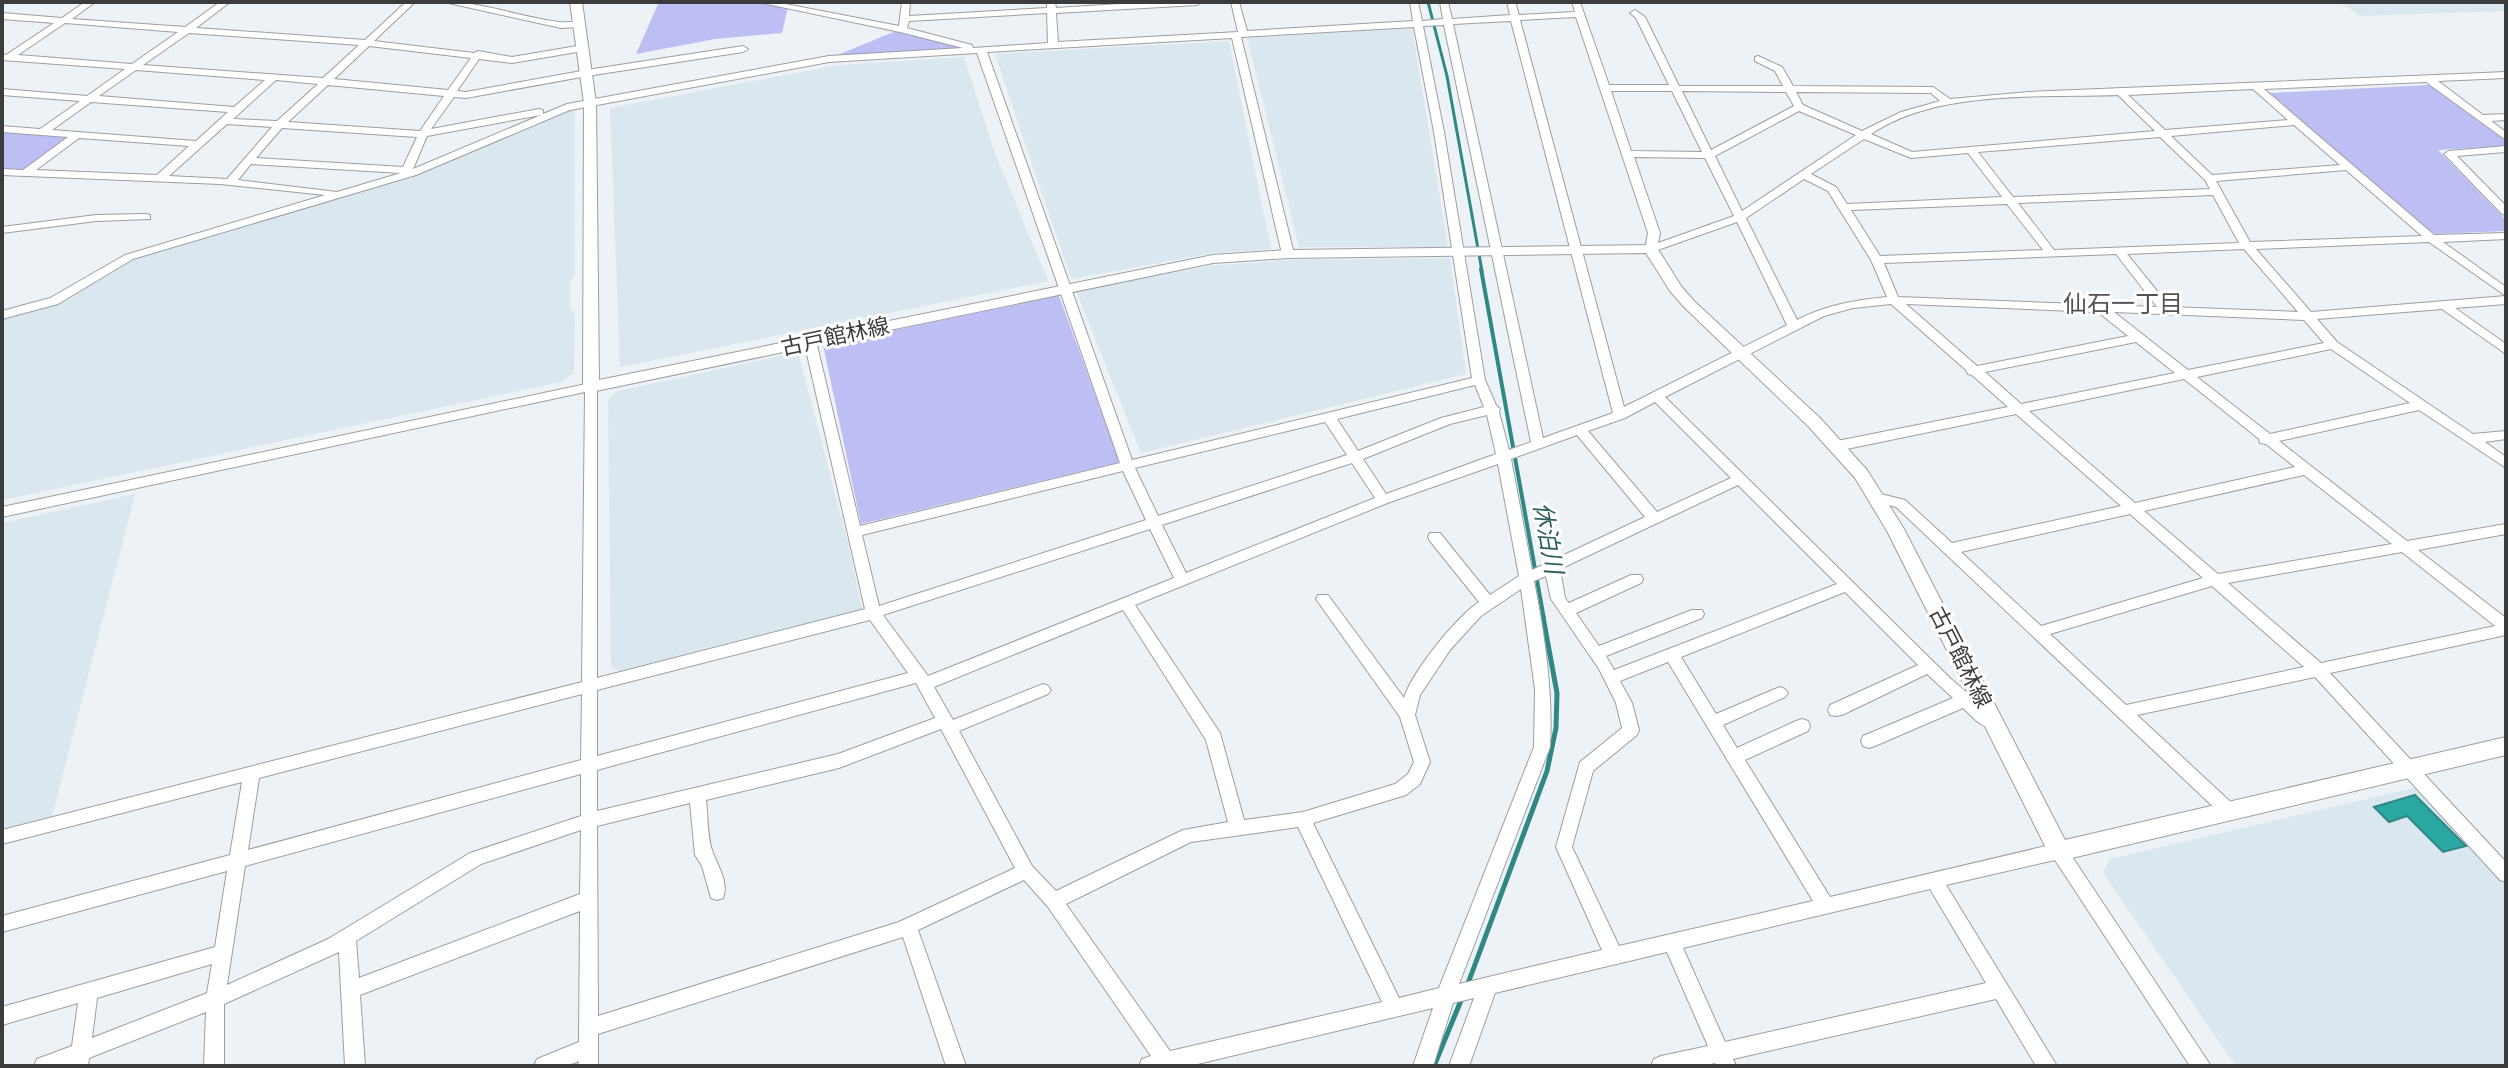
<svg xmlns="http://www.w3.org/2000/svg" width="2508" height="1068" font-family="'Asap Condensed','Noto Sans JP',sans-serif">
  <rect width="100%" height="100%" fill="#edf2f6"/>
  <!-- built -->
  <g fill="#dbe7ef">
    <polygon points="2340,2 2506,2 2506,11 2360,16"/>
    <polygon points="1412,28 1448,247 1299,247 1247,38"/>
    <polygon points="1229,41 1271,249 1214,253 1071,279 995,54"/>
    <polygon points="964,57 995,153 1048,281 620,367 610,108 838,65"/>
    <polygon points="575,110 575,274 570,281 570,308 575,315 574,373 561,382 2,500 2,319 58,304 138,257 414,177 563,111"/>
    <polygon points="1450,258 1466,374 1141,453 1076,291 1209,266 1288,260"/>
    <polygon points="798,352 849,547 862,609 619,671 611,667 608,400 618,391"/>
    <polygon points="135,494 52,816 2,829 2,523"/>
    <polygon points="2418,787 2506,885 2506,1066 2236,1066 2103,873 2110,859"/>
  </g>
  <!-- green -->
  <g fill="#bdbef3">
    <polygon points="659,2 789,2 782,33 715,39 636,54"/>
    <polygon points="896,31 971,50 835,56"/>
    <polygon points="2429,85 2506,141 2506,146 2438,150 2506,220 2506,231 2436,234 2430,231 2270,93"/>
    <polygon points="2,130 74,135 23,171 2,169"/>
    <polygon points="1059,296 1120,462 861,524 823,345"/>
  </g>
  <!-- water -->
  <polygon fill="#2ca8a3" stroke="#308885" stroke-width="2" points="2415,795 2466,846 2443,852 2407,816 2389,822 2374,807"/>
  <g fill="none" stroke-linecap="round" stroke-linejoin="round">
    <!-- stream-far2 -->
    <polyline stroke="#308885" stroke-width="3" points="1428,2 1447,76 1482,271"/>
    <!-- stream-far1 -->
    <polyline stroke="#308885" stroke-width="4" points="1481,269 1544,619"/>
    <!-- stream -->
    <g stroke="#308885" stroke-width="5">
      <polyline points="1467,986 1547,771 1556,728 1557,693 1543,617"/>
      <polyline points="1434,1066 1462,998"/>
    </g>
    <!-- minor casing -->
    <g stroke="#9b9fa3" stroke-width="2">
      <g id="minor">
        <path d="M85,2H95L72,19L185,27L220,2H230L196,28L365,40L406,2H415L374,41L474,53L478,51L512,57L583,45L588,48L583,51L512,63L479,59L457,91L466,92L587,70L743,46L748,49L743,52L587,76L466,98L454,97L431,129L539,109L543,110V114L567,104L829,56L963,48L900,32L757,2H775L899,26L902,2H910L909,16L1047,8V2H1055L1056,8L1151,2H1201L1197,5L1056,13L1058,42L1238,32L1231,2H1239L1247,31L1413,21L1410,2H1418L1422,21L1443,19L1440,2H1448L1452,19L1510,15L1507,2H1515L1519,15L1575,12L1572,2H1580L1609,85H1669L1636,18L1630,13L1635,10L1645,17L1679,86H1783L1775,71L1755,61V57L1758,56L1782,67L1793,86L1933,87L1950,99L2029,92L2506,72V78L2438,81L2483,115L2506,114V120L2491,121L2506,132V140L2426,82L2264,89L2434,235L2506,233V239L2443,242L2506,287V296L2429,242L2256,249L2311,312L2506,296V304L2455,308L2506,344V354L2442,309L2317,319L2337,342L2473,434L2506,431V439L2485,442L2506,457V468L2419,410L2279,441L2407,541L2506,524V534L2418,550L2506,618V635L2330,673L2506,862V882L2500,880L2315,677L2137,715L2235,806L2237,811L2235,816L2229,818L2223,816L1896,507L1872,501L1870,498L1877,493L1905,500L1952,543L2121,506L2016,414L1837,451L1832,449L1830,446L1837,441L2008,407L1972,375L1968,374L1966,370L1891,304L1853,308L1824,316L1665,397L1951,679L1996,717L1998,722L1996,727C1983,731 1972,716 1963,708L1875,746L1869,748L1863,746L1861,741L1863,736L1953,698L1927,674L1842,715L1836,716L1830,715L1828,710L1830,705L1918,665L1845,592L1681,657L1716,714L1775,689L1780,687L1785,689L1788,693L1785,697L1723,725L1737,748L1796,721L1802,719L1808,721L1810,726L1808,731L1745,760L1830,897L2059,843L2065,846L2211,1066H2190L2055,860L1946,885L2057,1066H2036L1996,999L1733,1059L1736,1066H1716L1715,1063L1703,1066H1651L1654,1059L1661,1056L1708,1046L1667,952L1495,993L1469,1066H1449L1474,998L1453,1003L1433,1066H1413L1433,1008L1189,1066H1139L1142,1059L1151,1056L1048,907L1024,880L918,930L966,1066H946L903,937L598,1034V1066H578L579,1061L566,1066H534L537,1059L579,1042L580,911L360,995L365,1066H345L339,952L224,1004V1066H204L206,1012L89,1058L88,1066H34L37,1059L72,1046L78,1003L2,1025V1007L215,947L227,871L2,932V916L230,855L242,782L2,844V830L582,682L585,392L2,517V507L591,383L595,384L597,387V678L865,609L804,341L806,338L810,337L816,341L860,526L1120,463L977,53L829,62L570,110L416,175L133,259L58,304L2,319V311L50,298L125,255L325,195L220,184L2,175V169L23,170L68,137L2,132V126L40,129L80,101L2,95V89L87,96L125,69L2,60V54L6,55L54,23L2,19V13L62,18ZM1047,13L1048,43L973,48L972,45L907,28L909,21ZM1576,17L1648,233L1645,249L1651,252L1655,251L1737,222L1787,325L1624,407L1520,20ZM1511,21L1613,413L1543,438L1453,24ZM65,23L178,32L132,64L18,55ZM1444,25L1531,442L1509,450L1499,412L1500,409L1496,405L1485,380L1444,132L1423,26ZM1414,27L1434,132L1472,378L1132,460L987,52L1232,38L1282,254L1288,257L1294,254L1241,37ZM189,33L359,45L323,78L143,65ZM369,46L471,58L448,90L334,79ZM136,70L265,80L234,107L99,96ZM276,80L318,84L277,121L233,119ZM328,85L444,96L420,131L288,122ZM2253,89L2288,120L2165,130L2128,95ZM1611,91H1672L1702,152L1631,151ZM1682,91L1786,92L1794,106L1711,150ZM1796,92L1931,93L1940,101L1901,112L1862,131L1803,105ZM2118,95L2155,131L1912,152L1871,134C1937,89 2041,98 2118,95ZM91,102L228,112L196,141L52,130ZM1799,111L1856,135L1742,211L1715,156ZM541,115L413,169L427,136ZM227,124L272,127L227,179L169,176ZM2294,125L2340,165L2212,175L2171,136ZM282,128L417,137L403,167L256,158ZM2160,137L2205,180L2210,189L2013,197L1978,152ZM79,138L189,146L157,175L36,170ZM1864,139L1911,158L1968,153L2002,197L1847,204L1836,187L1811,174ZM1634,157L1705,158L1734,216L1658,243L1660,233ZM251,164L401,173L337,192L238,180ZM2346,170L2422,236L2250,242L2216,181ZM1804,179L1828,191L1871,260L1887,297C1855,300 1826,305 1797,320L1746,218ZM2213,195L2239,243L2054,250L2018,203ZM2007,204L2043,250L1880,256L1851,210ZM2244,249L2298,312L2170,307L2127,254ZM2116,254L2157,307L1898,297L1884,263ZM1906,304L2098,312L2128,336L1977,366ZM2114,312L2304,320L2324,343L2188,370ZM2136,342L2175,373L2021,404L1985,372ZM2331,349L2410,403L2270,434L2197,377ZM2184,379L2259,439L2260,443L2266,444L2295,467L2135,503L2029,411ZM1475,385L1484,407L1441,418L1358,451L1337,419ZM1655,402L1731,478L1657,512L1588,431L1625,418ZM1487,415L1496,454L1386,494L1363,459L1450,424ZM1325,422L1347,455L1158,516L1135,468ZM1577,435L1645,517L1532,570L1511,459ZM1352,463L1375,498L1186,573L1162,525ZM1498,464L1519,576L1490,595L1440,533H1430L1428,537L1430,541L1479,602C1456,617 1412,672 1404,698L1328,595H1318L1316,599L1400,717L1414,762L1408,774L1395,784L1303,812L1244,820L1220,733L1135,605L1390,502ZM1123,471L1146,520L879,606L862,535ZM2304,475L2392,544L2218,574L2144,511ZM1738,485L1837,584L1614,670L1606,656L1702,618L1704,614L1702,610H1692L1599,646L1576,613L1641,583L1643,579L1641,575H1631L1569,603L1565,598L1560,569ZM2130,514L2203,578L2041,626L1961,552ZM1150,529L1174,578L928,676L883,615ZM2402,552L2495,626L2321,663L2228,583ZM1546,576L1551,599L1599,669L1616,703L1622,728L1580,762L1556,847L1602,950L1459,984L1550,747C1553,691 1545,637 1534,581ZM2212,586L2304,667L2126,705L2050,634ZM1521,589L1535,689L1534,747L1439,988L1399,998L1313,823L1406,795L1420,784L1430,762L1415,715L1420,695L1450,650L1481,616ZM1123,610L1206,740L1228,822L1183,830L1056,891L1032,866L959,731L1048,694L1051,690L1048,686L1043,684L953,720L934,687ZM870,620L908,673L597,756V690ZM1668,662L1813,901L1619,946L1572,847L1593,771L1637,735L1639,730L1632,703L1620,681ZM916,683L935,718L838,754L597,811V770ZM582,694L581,760L248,850L259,778ZM941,729L1015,868L899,922L598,1016L597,826L690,803L695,855L702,866L711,898L717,900L723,898C729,883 718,866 713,853C707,838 708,816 706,800L839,768ZM581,774V816L470,853L328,939L227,985L245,866ZM1298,827L1382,1002L1170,1051L1066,904L1191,842ZM581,830L580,894L359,978L356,941L481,864ZM1930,889L1986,983L1725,1042L1683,948ZM212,964L207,993L92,1038L97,998Z"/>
        <path d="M444,2C483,2 520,17 559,22C568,23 576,20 584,24L579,27L561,28Z"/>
        <polygon points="2506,146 2506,152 2457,156 2506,206 2506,215 2502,214 2444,154 2449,151"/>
        <polygon points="146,214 150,215 150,219 96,221 2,233 2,227 96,215"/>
      </g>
    </g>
    <!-- major casing -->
    <g stroke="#9b9fa3" stroke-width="2">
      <polygon id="major" points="570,2 582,2 596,103 599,380 1213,255 1288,250 1651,245 1656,246 1681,286 1694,301 1820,418 1867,470 1904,529 2065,840 2506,737 2506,755 2059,861 2051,858 1887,531 1855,478 1808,426 1684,307 1670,291 1646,253 1288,258 1213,263 591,392 585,391 583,387 584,103"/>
    </g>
    <!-- minor -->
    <use href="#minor" fill="#fff" fill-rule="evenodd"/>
    <!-- major -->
    <use href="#major" fill="#fff" fill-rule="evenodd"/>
  </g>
  <g text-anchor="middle" stroke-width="6" stroke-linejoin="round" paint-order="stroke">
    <!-- street labels -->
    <g font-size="22" fill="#3a3c3e" stroke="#fff">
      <text transform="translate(835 336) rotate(-12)" y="8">古戸館林線</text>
      <text transform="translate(1961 657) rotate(63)" y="8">古戸館林線</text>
    </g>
    <!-- neighbourhood labels -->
    <g font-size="24" fill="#505457" stroke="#fff">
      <text x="2123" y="312">仙石一丁目</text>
    </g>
    <!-- water labels -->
    <g font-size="24" font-style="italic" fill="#2f605e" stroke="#fff">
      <text transform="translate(1548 538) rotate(80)" y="8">休泊川</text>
    </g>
  </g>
  <!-- border -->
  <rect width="2508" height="1068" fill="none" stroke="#3a3c3e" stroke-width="8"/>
</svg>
